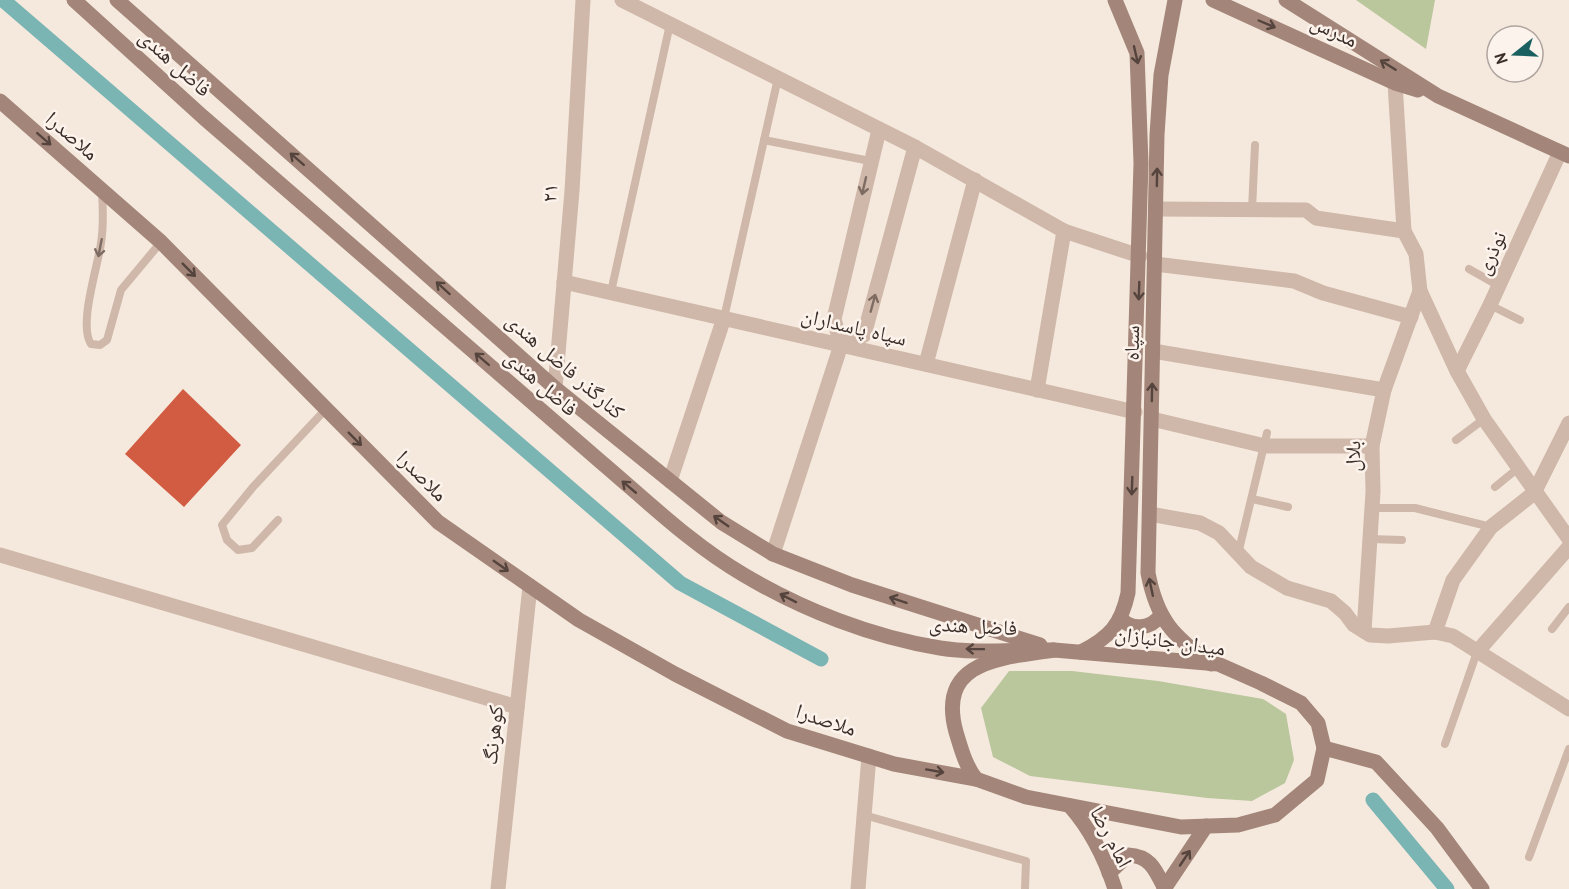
<svg xmlns="http://www.w3.org/2000/svg" width="1569" height="889" font-family="'PT Sans','Noto Naskh Arabic',sans-serif">
  <rect width="100%" height="100%" fill="#f5e9de"/>
  <!-- green -->
  <g fill="#bac69c">
    <polygon points="1356,0 1435,0 1426,49"/>
    <polygon points="1009,671 1072,671 1158,681 1263,699 1286,714 1294,760 1285,783 1252,801 1207,798 1030,776 993,757 981,708"/>
  </g>
  <g fill="none" stroke-linecap="round" stroke-linejoin="round">
    <!-- canal -->
    <g stroke="#7ab5b4" stroke-width="15">
      <polyline points="3,0 680,583 821,659"/>
      <polyline points="1373,800 1447,889"/>
    </g>
  </g>
  <!-- building -->
  <polygon fill="#d15c41" points="183,389 241,445 184,507 125,454"/>
  <g fill="none" stroke-linecap="round" stroke-linejoin="round">
    <!-- lane -->
    <g stroke="#cfb8a9" stroke-width="8">
      <polyline points="764,140 870,161"/>
      <path d="M102,191C103,208 104,225 101,243C98,266 78,325 91,344L100,345L107,340L121,290L161,242"/>
      <polyline points="1252,210 1255,145"/>
      <polyline points="1469,269 1499,286"/>
      <polyline points="611,292 670,24"/>
      <polyline points="1490,305 1520,320"/>
      <polyline points="724,318 778,78"/>
      <polyline points="1456,440 1484,419"/>
      <polyline points="1495,487 1517,469"/>
      <polyline points="1252,499 1288,507"/>
      <polyline points="1372,508 1415,508 1491,527"/>
      <polyline points="278,520 252,548 238,550 227,540 222,525 253,487 326,409"/>
      <polyline points="1370,539 1402,540"/>
      <polyline points="1238,554 1267,433"/>
      <polyline points="1552,629 1569,607"/>
      <polyline points="1445,744 1477,652"/>
      <polyline points="864,815 1026,861 1025,889"/>
      <polyline points="1529,857 1569,749"/>
    </g>
    <!-- street -->
    <g stroke="#cfb8a9" stroke-width="15">
      <polyline points="622,0 915,147 1064,231 1140,256"/>
      <polyline points="1395,83 1404,231 1416,254 1420,291 1457,371 1484,419 1569,539"/>
      <polyline points="1156,209 1306,210 1316,218 1404,231"/>
      <polyline points="1155,264 1294,281 1323,293 1411,317"/>
      <polyline points="564,282 1135,412"/>
      <polyline points="841,345 864,335 915,147"/>
      <polyline points="1153,351 1384,390"/>
      <polyline points="926,364 975,180"/>
      <polyline points="1457,371 1490,305 1560,152"/>
      <polyline points="555,388 572,191 583,0"/>
      <polyline points="1037,390 1064,231"/>
      <polyline points="1152,419 1265,446 1372,446"/>
      <polyline points="670,481 724,318"/>
      <polyline points="1150,514 1200,523 1219,533 1251,567 1287,588 1331,601 1345,613 1354,625 1370,635 1388,636 1435,632 1453,636 1569,709"/>
      <polyline points="773,554 841,345 834,319 879,130"/>
      <polyline points="0,555 517,707"/>
      <polyline points="1364,631 1373,492 1372,446 1384,390 1420,291"/>
      <polyline points="1435,632 1453,580 1491,527 1534,493 1569,423"/>
      <polyline points="1477,652 1569,547"/>
      <polyline points="498,889 530,586"/>
      <polyline points="858,889 869,756"/>
    </g>
    <!-- secondary -->
    <g stroke="#a38679" stroke-width="15">
      <path d="M74,0L203,117L601,462C647,501 692,545 744,575C803,610 872,637 940,648C976,654 1017,649 1054,650"/>
      <polyline points="117,0 555,388 721,522 773,554 852,585 1040,645"/>
      <path d="M1175,0L1161,75L1157,135L1148,573C1157,620 1173,636 1211,664"/>
      <polyline points="1213,0 1395,83 1418,90"/>
      <polyline points="1286,0 1438,96 1569,156"/>
      <polyline points="0,101 161,242 438,522 579,620 675,674 787,731 894,764 976,779"/>
      <path d="M1120,618C1132,631 1151,629 1161,615"/>
      <path d="M1054,650L1218,664L1261,683L1301,703L1318,723L1324,748L1317,780L1275,815L1238,825L1181,827L1026,797L976,779C965,765 961,748 956,732C936,659 1004,658 1054,650Z"/>
      <path d="M1081,652C1110,637 1121,625 1128,593L1141,163L1137,53L1115,0"/>
      <polyline points="1324,748 1376,762 1437,828 1482,889"/>
      <path d="M1070,806C1091,830 1105,858 1115,889"/>
      <path d="M1109,873L1128,855C1150,856 1155,869 1164,887"/>
      <polyline points="1164,889 1206,826"/>
    </g>
  </g>
  <!-- one-way arrows -->
  <defs><path id="oneway-shaft" d="M-6 0H5M1.5-3L5.5 0L1.5 3" fill="none" stroke-width="1.6" stroke-linecap="round" stroke-linejoin="round" transform="scale(1.5)"/></defs>
  <g stroke="#55443d">
    <use href="#oneway-shaft" transform="translate(1267 24) rotate(23)"/>
    <use href="#oneway-shaft" transform="translate(1136 55) rotate(77)"/>
    <use href="#oneway-shaft" transform="translate(1388 65) rotate(-148)"/>
    <use href="#oneway-shaft" transform="translate(44 139) rotate(41)"/>
    <use href="#oneway-shaft" transform="translate(297 159) rotate(-139)"/>
    <use href="#oneway-shaft" transform="translate(1157 177) rotate(-89)"/>
    <use href="#oneway-shaft" transform="translate(189 270) rotate(45)"/>
    <use href="#oneway-shaft" transform="translate(443 288) rotate(-138)"/>
    <use href="#oneway-shaft" transform="translate(1139 291) rotate(92)"/>
    <use href="#oneway-shaft" transform="translate(482 359) rotate(-139)"/>
    <use href="#oneway-shaft" transform="translate(1152 392) rotate(-89)"/>
    <use href="#oneway-shaft" transform="translate(355 439) rotate(45)"/>
    <use href="#oneway-shaft" transform="translate(1132 486) rotate(92)"/>
    <use href="#oneway-shaft" transform="translate(629 487) rotate(-140)"/>
    <use href="#oneway-shaft" transform="translate(721 521) rotate(-145)"/>
    <use href="#oneway-shaft" transform="translate(501 566) rotate(35)"/>
    <use href="#oneway-shaft" transform="translate(1151 587) rotate(-102)"/>
    <use href="#oneway-shaft" transform="translate(788 598) rotate(-153)"/>
    <use href="#oneway-shaft" transform="translate(898 600) rotate(-162)"/>
    <use href="#oneway-shaft" transform="translate(975 649) rotate(-179)"/>
    <use href="#oneway-shaft" transform="translate(935 771) rotate(10)"/>
    <use href="#oneway-shaft" transform="translate(1185 858) rotate(-56)"/>
  </g>
  <g stroke="#7e6c63">
    <use href="#oneway-shaft" transform="translate(864 186) rotate(103)"/>
    <use href="#oneway-shaft" transform="translate(100 248) rotate(101)"/>
    <use href="#oneway-shaft" transform="translate(873 303) rotate(-75)"/>
  </g>
  <g text-anchor="middle" stroke-width="5" stroke-linejoin="round" paint-order="stroke">
    <!-- street labels -->
    <g font-size="21" fill="#3b2e29" stroke="#fcf3ec">
      <text transform="translate(1334 31) rotate(25)" y="7">مدرس</text>
      <text transform="translate(175 63) rotate(42)" y="7">فاضل هندی</text>
      <text transform="translate(72 136) rotate(41)" y="7">ملاصدرا</text>
      <text transform="translate(550 193) rotate(-86)" y="7">۲۱</text>
      <text transform="translate(1491 253) rotate(-65)" y="7">نوذری</text>
      <text transform="translate(854 327) rotate(13)" y="7">سپاه پاسداران</text>
      <text transform="translate(1132 343) rotate(-89)" y="7">سپاه</text>
      <text transform="translate(565 366) rotate(41)" y="7">کنارگذر فاضل هندی</text>
      <text transform="translate(541 383) rotate(41)" y="7">فاضل هندی</text>
      <text transform="translate(1353 456) rotate(-88)" y="7">بلال</text>
      <text transform="translate(422 476) rotate(45)" y="7">ملاصدرا</text>
      <text transform="translate(973 626) rotate(3)" y="7">فاضل هندی</text>
      <text transform="translate(1170 641) rotate(8)" y="7">میدان جانبازان</text>
      <text transform="translate(826 720) rotate(18)" y="7">ملاصدرا</text>
      <text transform="translate(493 735) rotate(-84)" y="7">کوهرنگ</text>
      <text transform="translate(1111 837) rotate(62)" y="7">امام رضا</text>
    </g>
  </g>
  <!-- north arrow -->
  <g transform="translate(1515 54) rotate(252)"><circle r="28" fill="#fcf3ec" stroke="#afa49e" stroke-width="1.5"/>
  <path d="M0-4.5L10 22L0 15L-10 22Z" fill="#1a6061"/>
  <text y="-9" font-size="16" font-weight="bold" text-anchor="middle" fill="#3b2e29">N</text>
  </g>
</svg>
